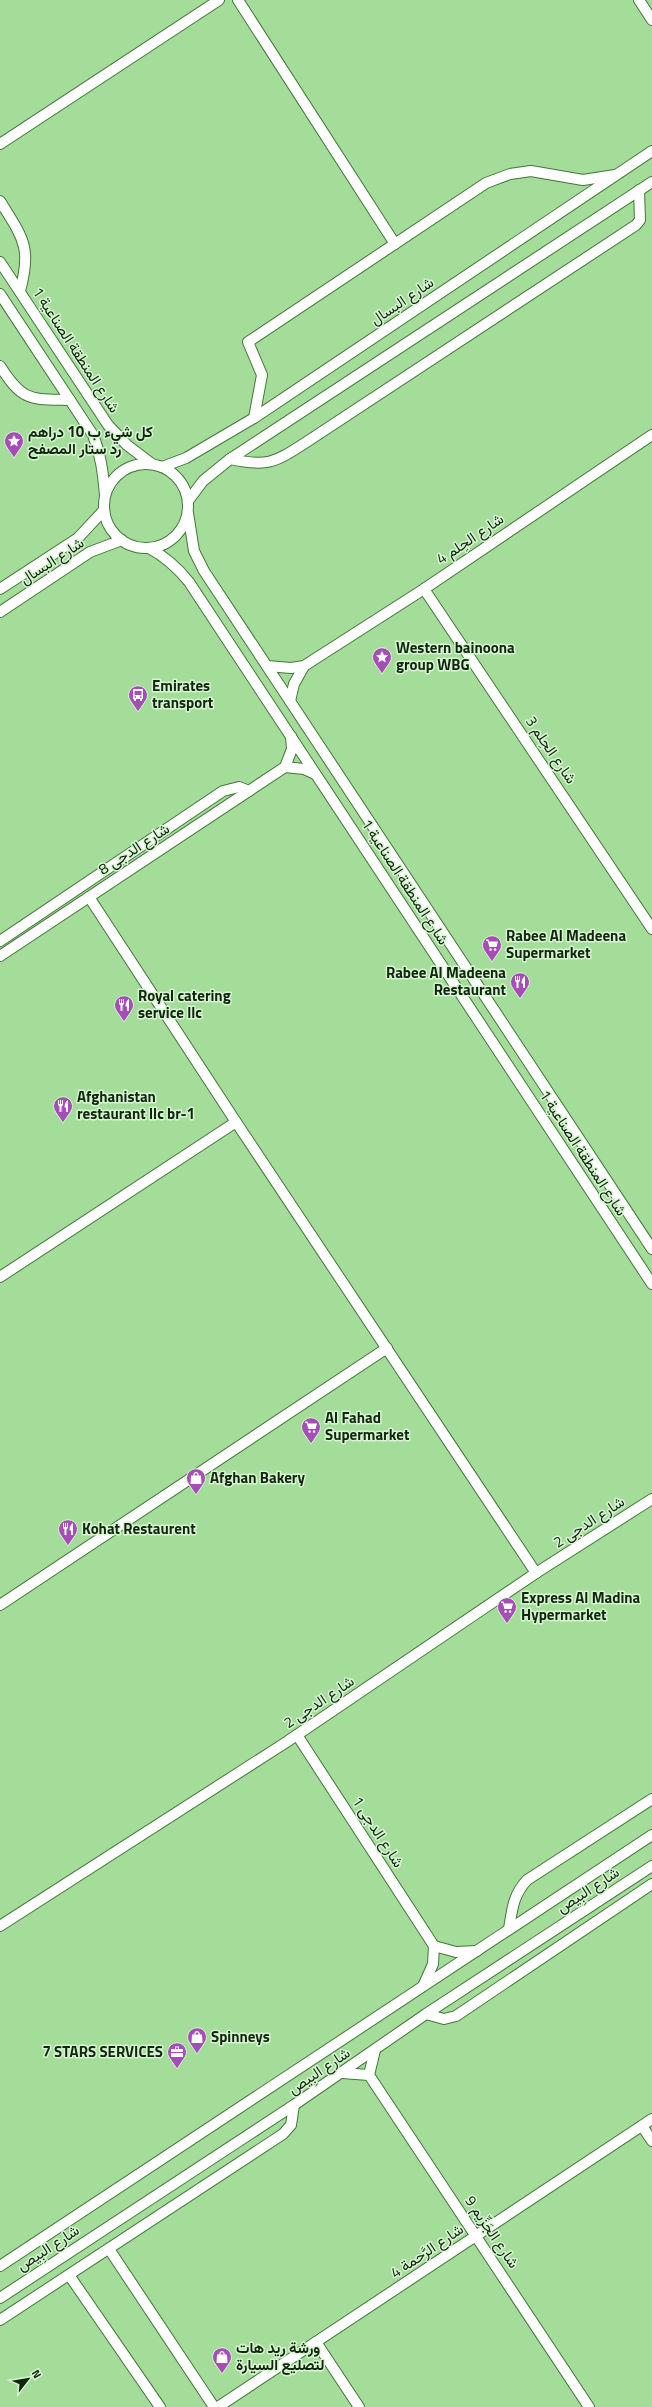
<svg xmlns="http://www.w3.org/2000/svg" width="652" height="2407" font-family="'Titillium Web',Vazirmatn,sans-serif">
  <rect width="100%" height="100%" fill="#a4dc99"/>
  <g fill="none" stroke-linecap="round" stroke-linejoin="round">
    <!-- minor casing -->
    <g stroke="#427739" stroke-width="12">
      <g id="minor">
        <polyline points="238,0 395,244"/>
        <polyline points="639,0 652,20"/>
        <polyline points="0,144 219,0"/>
        <path d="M0,201C23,238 32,247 20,291"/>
        <polyline points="0,262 108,425 127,445 152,464"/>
        <path d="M0,294L93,435C101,455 103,473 105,495"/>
        <path d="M0,366C23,402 30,399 70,400"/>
        <polyline points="254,418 262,375 248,342 486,183 510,174 531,171 583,180 615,175"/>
        <path d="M230,459C267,467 274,463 305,443L636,225L640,220L639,190"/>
        <circle cx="146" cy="506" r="42"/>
        <polyline points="162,467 186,458 254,418 652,151"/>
        <polyline points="188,501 203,481 230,459 652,182"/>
        <polyline points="188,513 194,551 204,571 652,1249"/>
        <path d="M149,548C166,557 177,567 189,582L652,1284"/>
        <polyline points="0,589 78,538 104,510"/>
        <polyline points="424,589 652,929"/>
        <polyline points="0,612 90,552 122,540"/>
        <polyline points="267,666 291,668 304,666 424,589 652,435"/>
        <polyline points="290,701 294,684 304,666"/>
        <polyline points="285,767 304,769 315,774"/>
        <polyline points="89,897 236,1122 536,1573"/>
        <polyline points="0,941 223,791 239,787 249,791"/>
        <polyline points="0,956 285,767 292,749 291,736"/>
        <polyline points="0,1277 236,1122"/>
        <polyline points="0,1605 387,1348"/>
        <polyline points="297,1735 434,1946 433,1964 424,1984"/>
        <polyline points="0,1926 288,1741 536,1573 652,1499"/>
        <path d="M509,1929C512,1910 513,1895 527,1880L652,1799"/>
        <polyline points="434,1946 456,1952 477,1951"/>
        <polyline points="426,2014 444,2019 456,2016 652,1884"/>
        <polyline points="375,2050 369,2075 589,2407"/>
        <polyline points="342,2073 369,2075"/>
        <polyline points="642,2126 652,2141"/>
        <polyline points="109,2249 214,2407"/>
        <polyline points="0,2266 652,1835"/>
        <polyline points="69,2275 160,2407"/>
        <polyline points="0,2298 294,2105 426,2014 652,1866"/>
        <polyline points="0,2320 283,2134 291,2125 294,2105"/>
        <polyline points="316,2342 359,2407"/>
        <polyline points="218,2407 652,2119"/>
      </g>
    </g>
    <!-- minor -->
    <use href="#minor" stroke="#fff" stroke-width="10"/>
  </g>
  <!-- icons -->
  <defs>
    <g id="sight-pin" transform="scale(1)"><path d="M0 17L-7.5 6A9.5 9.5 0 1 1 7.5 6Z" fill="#a74db9" stroke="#d8f5d3"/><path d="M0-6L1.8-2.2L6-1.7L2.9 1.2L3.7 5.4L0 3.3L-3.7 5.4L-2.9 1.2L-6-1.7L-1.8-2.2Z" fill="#fff"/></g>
    <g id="bus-pin" transform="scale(1)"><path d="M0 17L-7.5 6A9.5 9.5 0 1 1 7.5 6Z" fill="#a74db9" stroke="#d8f5d3"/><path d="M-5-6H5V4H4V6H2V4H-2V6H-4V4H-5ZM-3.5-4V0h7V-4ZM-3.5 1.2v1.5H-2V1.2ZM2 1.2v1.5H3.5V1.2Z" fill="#fff"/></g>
    <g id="supermarket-pin" transform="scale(1)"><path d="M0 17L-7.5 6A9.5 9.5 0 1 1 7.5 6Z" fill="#a74db9" stroke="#d8f5d3"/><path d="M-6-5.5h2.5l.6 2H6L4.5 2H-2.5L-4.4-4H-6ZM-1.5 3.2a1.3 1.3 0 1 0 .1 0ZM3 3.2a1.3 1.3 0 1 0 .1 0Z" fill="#fff"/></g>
    <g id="restaurant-pin" transform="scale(1)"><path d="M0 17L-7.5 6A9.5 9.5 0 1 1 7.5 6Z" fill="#a74db9" stroke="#d8f5d3"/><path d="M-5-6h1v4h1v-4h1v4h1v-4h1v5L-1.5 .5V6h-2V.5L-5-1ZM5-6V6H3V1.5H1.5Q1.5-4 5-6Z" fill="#fff"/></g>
    <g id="shop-pin" transform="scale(1)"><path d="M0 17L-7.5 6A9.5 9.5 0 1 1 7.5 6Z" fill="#a74db9" stroke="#d8f5d3"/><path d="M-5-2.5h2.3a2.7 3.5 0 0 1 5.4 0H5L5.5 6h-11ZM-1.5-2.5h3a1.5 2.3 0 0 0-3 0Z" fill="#fff"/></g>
    <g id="office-pin" transform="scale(1)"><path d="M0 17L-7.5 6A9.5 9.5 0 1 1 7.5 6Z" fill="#a74db9" stroke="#d8f5d3"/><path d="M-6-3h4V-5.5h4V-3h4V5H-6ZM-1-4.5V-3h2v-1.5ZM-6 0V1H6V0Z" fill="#fff"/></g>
  </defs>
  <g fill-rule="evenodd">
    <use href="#sight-pin" x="14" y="441"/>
    <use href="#sight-pin" x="382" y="657"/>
    <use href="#bus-pin" x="138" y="695"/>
    <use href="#supermarket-pin" x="492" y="945"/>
    <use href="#restaurant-pin" x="520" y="982"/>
    <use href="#restaurant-pin" x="124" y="1005"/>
    <use href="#restaurant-pin" x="63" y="1106"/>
    <use href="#supermarket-pin" x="311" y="1427"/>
    <use href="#shop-pin" x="196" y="1478"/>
    <use href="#restaurant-pin" x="68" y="1529"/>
    <use href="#supermarket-pin" x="507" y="1607"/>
    <use href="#shop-pin" x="197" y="2037"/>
    <use href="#office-pin" x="177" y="2052"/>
    <use href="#shop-pin" x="222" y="2357"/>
  </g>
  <g text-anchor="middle" stroke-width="3" stroke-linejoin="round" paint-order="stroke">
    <!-- street labels -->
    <g font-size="15" fill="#10260d" stroke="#d8f5d3">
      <text transform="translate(402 301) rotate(-34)" y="5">شارع البسال</text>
      <text transform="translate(76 350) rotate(57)" y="5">شارع المنطقة الصناعية 1</text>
      <text transform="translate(470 539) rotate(-34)" y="5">شارع الحِلم 4</text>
      <text transform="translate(52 561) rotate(-33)" y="5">شارع البسال</text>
      <text transform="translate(551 750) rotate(56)" y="5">شارع الحِلم 3</text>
      <text transform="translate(134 849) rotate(-33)" y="5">شارع الدجى 8</text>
      <text transform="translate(405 882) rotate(57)" y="5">شارع المنطقة الصناعية 1</text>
      <text transform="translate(583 1153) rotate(57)" y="5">شارع المنطقة الصناعية 1</text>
      <text transform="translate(589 1522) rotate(-33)" y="5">شارع الدجى 2</text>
      <text transform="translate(319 1702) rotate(-34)" y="5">شارع الدجى 2</text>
      <text transform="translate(378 1832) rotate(57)" y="5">شارع الدجى 1</text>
      <text transform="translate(588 1890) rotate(-33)" y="5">شارع البِيص</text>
      <text transform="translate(319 2071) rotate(-34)" y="5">شارع البِيص</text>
      <text transform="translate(492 2232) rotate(56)" y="5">شارع الجَزِّيم 9</text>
      <text transform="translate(48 2248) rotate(-33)" y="5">شارع البِيص</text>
      <text transform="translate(427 2251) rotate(-34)" y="5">شارع الرَّحمة 4</text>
    </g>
    <!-- poi labels -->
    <g font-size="15" font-weight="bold" fill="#10260d" stroke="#d8f5d3" text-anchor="start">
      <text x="28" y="437">كل شيء ب 10 دراهم<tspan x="28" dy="17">رد ستار المصفح</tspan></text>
      <text x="396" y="653">Western bainoona<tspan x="396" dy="17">group WBG</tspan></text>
      <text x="152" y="691">Emirates<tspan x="152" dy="17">transport</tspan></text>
      <text x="506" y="941">Rabee Al Madeena<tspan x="506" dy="17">Supermarket</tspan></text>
      <text x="506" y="978" text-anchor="end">Rabee Al Madeena<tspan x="506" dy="17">Restaurant</tspan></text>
      <text x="138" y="1001">Royal catering<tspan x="138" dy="17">service llc</tspan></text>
      <text x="77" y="1102">Afghanistan<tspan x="77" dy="17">restaurant llc br-1</tspan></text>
      <text x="325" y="1423">Al Fahad<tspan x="325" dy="17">Supermarket</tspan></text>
      <text x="210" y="1483">Afghan Bakery</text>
      <text x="82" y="1534">Kohat Restaurent</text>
      <text x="521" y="1603">Express Al Madina<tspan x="521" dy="17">Hypermarket</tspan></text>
      <text x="211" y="2042">Spinneys</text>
      <text x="163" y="2057" text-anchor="end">7 STARS SERVICES</text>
      <text x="236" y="2353">ورشة ريد هات<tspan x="236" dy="17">لتصليع السيارة</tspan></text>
    </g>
  </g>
  <!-- north arrow -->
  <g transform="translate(28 2379) rotate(59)" stroke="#d8f5d3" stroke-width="3" paint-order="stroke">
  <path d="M0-3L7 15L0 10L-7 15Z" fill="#10260d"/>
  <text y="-6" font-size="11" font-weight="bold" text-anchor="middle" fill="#10260d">N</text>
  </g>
</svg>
